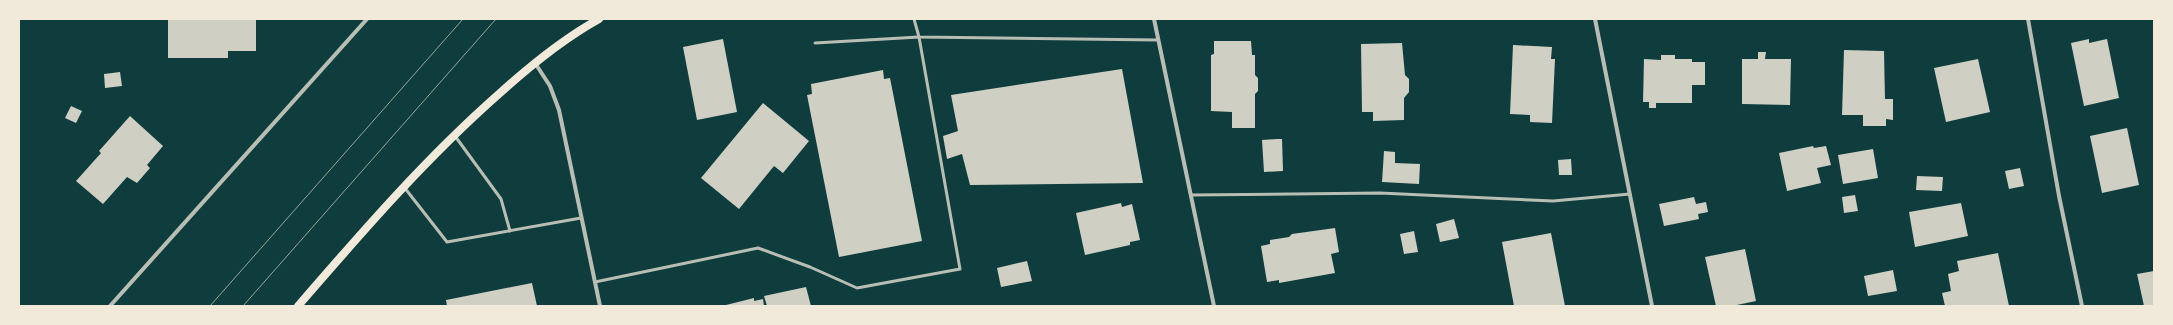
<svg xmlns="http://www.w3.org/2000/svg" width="2173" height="325" font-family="Georgia,serif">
  <rect width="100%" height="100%" fill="#0f3d3e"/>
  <!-- building -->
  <g fill="#cfcfc3">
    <polygon points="168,19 256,19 256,51 228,51 228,58 168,58"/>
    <polygon points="723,39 737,112 697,120 683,47"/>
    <polygon points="2089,39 2089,43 2107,39 2119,98 2084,106 2071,43"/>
    <polygon points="1214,41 1251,41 1252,55 1255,55 1255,75 1258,78 1258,91 1255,94 1255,128 1232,128 1232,112 1211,111 1211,55 1214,54"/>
    <polygon points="1402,43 1405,75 1409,79 1409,92 1404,98 1404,120 1373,121 1373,112 1362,112 1361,44"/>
    <polygon points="1513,45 1552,47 1551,59 1555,59 1552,123 1530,122 1530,115 1510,114"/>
    <polygon points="1844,50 1884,51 1885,99 1893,99 1893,120 1886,119 1886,126 1863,126 1863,115 1842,115"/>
    <polygon points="1758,52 1766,52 1765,59 1791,59 1790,105 1742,104 1742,59 1758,59"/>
    <polygon points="1661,55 1675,55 1675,59 1692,59 1692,62 1705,62 1705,85 1692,85 1692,103 1656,103 1656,108 1649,108 1649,102 1643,102 1644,59 1661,60"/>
    <polygon points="1978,59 1990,112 1946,122 1934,68"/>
    <polygon points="1122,69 1143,183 970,185 962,154 947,159 943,136 958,131 951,95"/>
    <polygon points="883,70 884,79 890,78 891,83 922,241 839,257 807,95 812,94 811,84"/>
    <polygon points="120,72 122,86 105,88 104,74"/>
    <polygon points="763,103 809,141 783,173 774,166 739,209 701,178"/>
    <polygon points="71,106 82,111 76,123 65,118"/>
    <polygon points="130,116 163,146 147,165 150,168 137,183 127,177 103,204 76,181 101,153 99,151"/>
    <polygon points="2127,128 2139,185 2102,193 2090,136"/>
    <polygon points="1277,139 1282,139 1283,171 1264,172 1262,140"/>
    <polygon points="1813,146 1814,148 1826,146 1831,165 1817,168 1821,183 1787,191 1779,153"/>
    <polygon points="1873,149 1878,178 1843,184 1838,155"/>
    <polygon points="1384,151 1395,152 1395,163 1420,164 1419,184 1382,182"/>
    <polygon points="1571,159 1572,175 1559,175 1558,160"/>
    <polygon points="2020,168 2024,186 2009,189 2005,171"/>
    <polygon points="1917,176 1943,177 1942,191 1916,190"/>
    <polygon points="1855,195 1858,211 1844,213 1842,197"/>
    <polygon points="1694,197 1696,204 1706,202 1708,212 1698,214 1699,219 1664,226 1659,204"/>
    <polygon points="1121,203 1122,207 1132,204 1140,240 1130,242 1130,245 1085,255 1076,213"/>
    <polygon points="1961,203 1968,236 1915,247 1909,212"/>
    <polygon points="1454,219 1459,238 1440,242 1436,224"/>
    <polygon points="1335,228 1339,252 1331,254 1335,273 1279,283 1279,280 1267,282 1261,246 1270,244 1270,240 1289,237 1292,234"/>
    <polygon points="1414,231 1418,252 1404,254 1400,234"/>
    <polygon points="1551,233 1565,306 1514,306 1502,242"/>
    <polygon points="1745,249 1756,301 1732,306 1716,306 1705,257"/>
    <polygon points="1998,253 2009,306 1945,306 1942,293 1951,291 1948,274 1959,271 1957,261"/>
    <polygon points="1027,261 1032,281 1001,287 997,268"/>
    <polygon points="1893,270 1897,291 1868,296 1864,276"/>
    <polygon points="2154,271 2154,306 2144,306 2137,274"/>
    <polygon points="532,283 537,306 447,306 446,300"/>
    <polygon points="806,287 811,306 767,306 764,296"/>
    <polygon points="754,298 754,301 763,299 764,306 722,306"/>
  </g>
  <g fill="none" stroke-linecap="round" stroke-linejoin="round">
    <!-- service -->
    <g stroke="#b8beb3" stroke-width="3">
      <polyline points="914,19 919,37 1158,40"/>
      <polyline points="455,136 501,199 510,231"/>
      <polyline points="404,187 447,242 581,218"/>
      <polyline points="1191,195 1380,193 1553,201 1630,194"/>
      <polyline points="595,282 758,248 810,267 857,288 960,269 919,37 815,43"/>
    </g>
    <!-- minor -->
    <g stroke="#b8beb3" stroke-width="4">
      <polyline points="1154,19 1214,306"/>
      <polyline points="1595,19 1652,306"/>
      <polyline points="2028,19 2059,196 2082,306"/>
      <polyline points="535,63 550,86 559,110 600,306"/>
      <polyline points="110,306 367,19"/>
    </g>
    <!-- secondary -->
    <path stroke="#f1e9da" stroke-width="8" d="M298,306C362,232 426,158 500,93C531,65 563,39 599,19"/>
    <!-- tram -->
    <g stroke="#97a49c" stroke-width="1">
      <polyline points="210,306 463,19"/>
      <polyline points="243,306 496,19"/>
    </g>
  </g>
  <!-- border -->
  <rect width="2173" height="325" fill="none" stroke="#f1e9da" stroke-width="40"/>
</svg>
